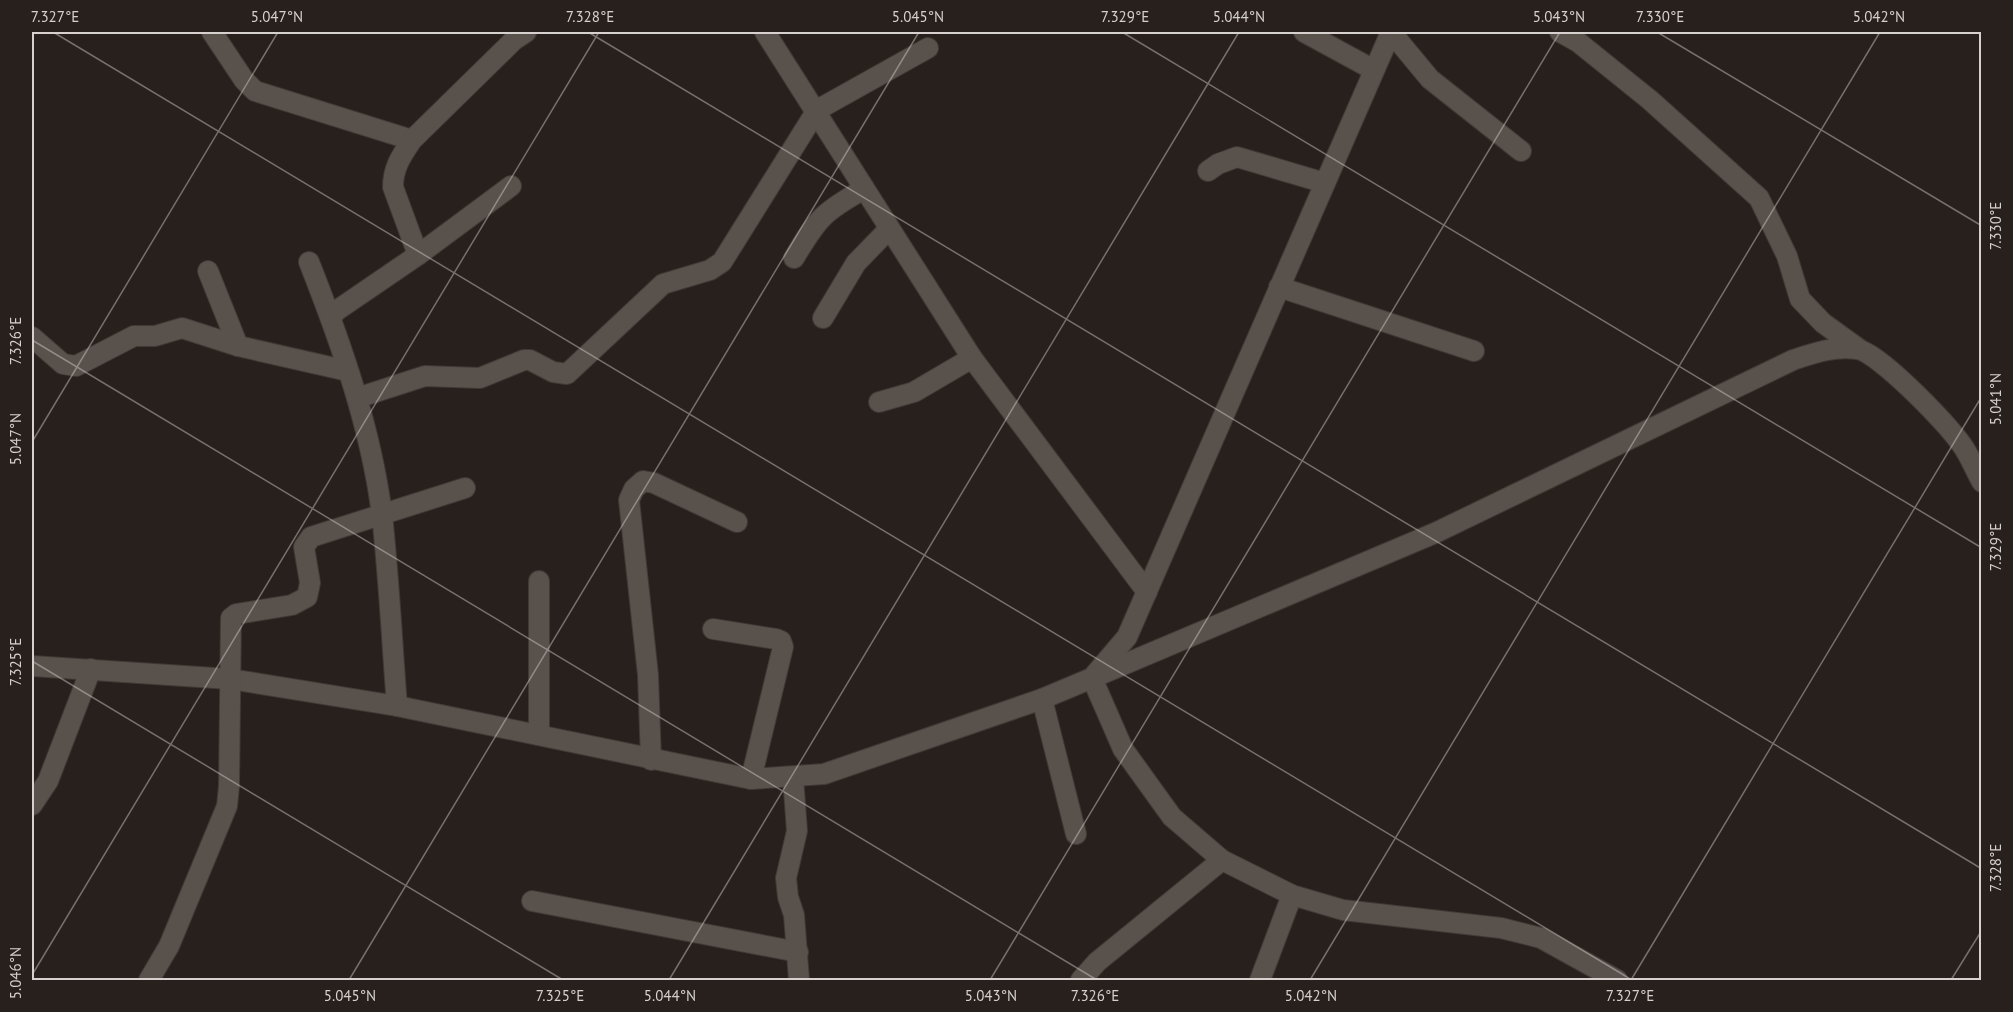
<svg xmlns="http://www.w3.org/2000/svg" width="2013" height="1012" font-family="'PT Sans',sans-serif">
  <rect width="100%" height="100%" fill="#27201c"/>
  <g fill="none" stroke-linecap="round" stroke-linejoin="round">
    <!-- minor casing -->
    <g stroke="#403a36" stroke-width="22">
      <g id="minor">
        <polyline points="212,32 244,80 255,91 412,140"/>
        <polyline points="765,32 972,358 1147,592"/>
        <polyline points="1304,32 1374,70"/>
        <polyline points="1391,32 1430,79 1521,151"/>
        <polyline points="1560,32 1578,42 1650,100 1759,198 1787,256 1800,299 1823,323 1859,349"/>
        <polyline points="1208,171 1218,164 1237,157 1325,183"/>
        <path d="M418,255L393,187C393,167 402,155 412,140L514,40L526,32"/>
        <path d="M794,258C818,218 823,212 864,189"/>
        <path d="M309,262C341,343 371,428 382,515C389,578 392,643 397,706"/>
        <polyline points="208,271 238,346"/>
        <polyline points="1279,287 1474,351"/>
        <polyline points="331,318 336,311 418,255 511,186"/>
        <polyline points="823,318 856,263 889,229"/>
        <polyline points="32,337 63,364 76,366 134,336 155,336 182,328 238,346 348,371"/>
        <polyline points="357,398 425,376 480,378 524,360 530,360 553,372 567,374 663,284 710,270 722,262 817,110 928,48"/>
        <polyline points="879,402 914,392 972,358"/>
        <polyline points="539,581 539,735"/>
        <polyline points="713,629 776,639 781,641 783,647 751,779"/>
        <polyline points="32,666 230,679 397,706 751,779 824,774 1042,699 1092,678 1127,637 1391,32"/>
        <polyline points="1042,699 1076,834"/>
        <polyline points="651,760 648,675 629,500 634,489 643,481 654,483 737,522"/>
        <polyline points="793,777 797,831 786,878 788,897 794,915 799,980"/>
        <polyline points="32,805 48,781 91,669"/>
        <polyline points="532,901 798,952"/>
        <polyline points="149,980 169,946 227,806 229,786 231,618 236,614 292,605 307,597 310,583 304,547 311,537 465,488"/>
        <polyline points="1081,980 1097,962 1222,860"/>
        <polyline points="1260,980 1292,895"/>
        <path d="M1617,980L1541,938L1501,928L1343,910L1292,895L1222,860L1172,817L1123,749L1092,678L1435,533L1793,360C1814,353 1834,346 1857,349C1880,353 1947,424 1962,445C1970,456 1975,470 1982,482"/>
      </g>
    </g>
    <!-- minor -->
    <use href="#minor" stroke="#59514c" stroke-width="20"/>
  </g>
  <!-- ticks -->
  <path fill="none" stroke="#d6d1ce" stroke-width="1.5" stroke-opacity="0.45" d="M53,32L1632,980M588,32L1982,869M1122,32L1982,548M1657,32L1982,226M32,340L1097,980M32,442L278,32M32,661L563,980M32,975L599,32M349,980L919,32M669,980L1239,32M990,980L1560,32M1310,980L1880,32M1631,980L1982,396M1951,980L1982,930"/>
  <!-- border -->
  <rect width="2013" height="1012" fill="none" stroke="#27201c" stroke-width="66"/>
  <rect x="33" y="33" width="1947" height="946" fill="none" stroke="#d6d1ce" stroke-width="2"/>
  <g font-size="15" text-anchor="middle" fill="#d6d1ce">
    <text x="55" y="22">7.327°E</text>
    <text x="277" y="22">5.047°N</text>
    <text x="590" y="22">7.328°E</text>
    <text x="918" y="22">5.045°N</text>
    <text x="1125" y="22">7.329°E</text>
    <text x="1239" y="22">5.044°N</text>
    <text x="1559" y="22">5.043°N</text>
    <text x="1660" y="22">7.330°E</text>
    <text x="1879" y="22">5.042°N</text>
    <text transform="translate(1996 226) rotate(-90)" y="5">7.330°E</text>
    <text transform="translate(16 341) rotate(-90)" y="5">7.326°E</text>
    <text transform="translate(1996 399) rotate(-90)" y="5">5.041°N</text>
    <text transform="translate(16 439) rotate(-90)" y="5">5.047°N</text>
    <text transform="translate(1996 547) rotate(-90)" y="5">7.329°E</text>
    <text transform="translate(16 662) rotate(-90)" y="5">7.325°E</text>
    <text transform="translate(1996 868) rotate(-90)" y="5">7.328°E</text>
    <text transform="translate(16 973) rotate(-90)" y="5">5.046°N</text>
    <text x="350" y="1001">5.045°N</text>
    <text x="560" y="1001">7.325°E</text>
    <text x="670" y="1001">5.044°N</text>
    <text x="991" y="1001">5.043°N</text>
    <text x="1095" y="1001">7.326°E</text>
    <text x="1311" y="1001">5.042°N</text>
    <text x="1630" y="1001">7.327°E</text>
  </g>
</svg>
